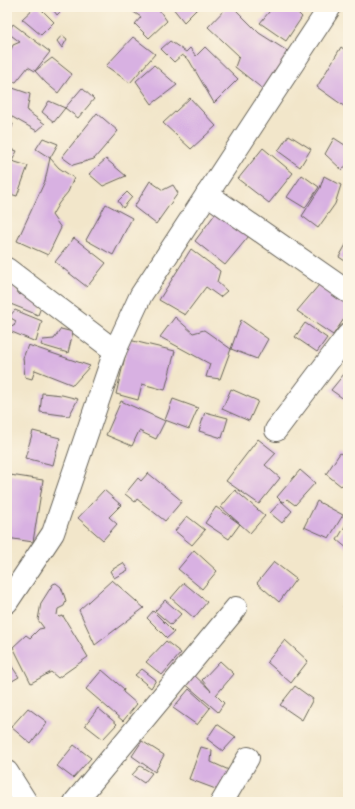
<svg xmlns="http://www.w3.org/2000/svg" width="355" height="809" font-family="Delius,sans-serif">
  <rect width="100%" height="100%" fill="#fcf5e5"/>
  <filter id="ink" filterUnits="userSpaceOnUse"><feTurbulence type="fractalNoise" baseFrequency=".025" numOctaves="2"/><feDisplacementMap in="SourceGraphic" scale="8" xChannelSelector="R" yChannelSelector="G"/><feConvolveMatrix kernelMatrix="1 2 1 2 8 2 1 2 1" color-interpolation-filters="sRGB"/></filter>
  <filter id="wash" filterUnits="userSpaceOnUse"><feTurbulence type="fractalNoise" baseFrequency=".012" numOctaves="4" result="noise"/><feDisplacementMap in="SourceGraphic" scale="16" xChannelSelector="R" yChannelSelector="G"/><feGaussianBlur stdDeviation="0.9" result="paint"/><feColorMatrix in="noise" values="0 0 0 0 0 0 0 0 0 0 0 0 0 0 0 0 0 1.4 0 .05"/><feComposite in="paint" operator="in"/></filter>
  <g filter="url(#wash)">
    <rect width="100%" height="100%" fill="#f2e6ca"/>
    <g id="blocks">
      <!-- building -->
      <g fill="#d8b1e2">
        <polygon points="35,7 39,7 54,22 41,35 22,19"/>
        <polygon points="51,7 65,7 57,15"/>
        <polygon points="137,7 157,7 167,21 149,38 135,24 141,17 132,11"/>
        <polygon points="172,7 199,7 184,22"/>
        <polygon points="227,7 233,7 259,33 292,54 264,90 235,67 239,56 208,27"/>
        <polygon points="273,7 292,7 302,17 286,41 260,23"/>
        <polygon points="13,24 50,52 35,71 52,58 72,74 58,93 46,83 35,71 28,67 16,82 7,80 7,58 13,45 20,42 8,33"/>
        <polygon points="62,35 67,39 62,48 57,41"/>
        <polygon points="133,37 155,54 130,83 106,66"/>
        <polygon points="170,41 186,52 190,48 196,56 205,47 238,79 214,103 189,60 182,55 174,62 161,49"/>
        <polygon points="341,47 348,52 348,109 317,87"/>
        <polygon points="154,65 177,85 152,104 136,81"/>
        <polygon points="7,86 30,94 27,111 45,124 37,131 7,114"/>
        <polygon points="82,88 94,99 78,118 65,108 54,122 42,112 49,101 65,108"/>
        <polygon points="190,98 216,126 191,149 163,123"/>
        <polygon points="97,113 118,131 94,159 73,165 62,157"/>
        <polygon points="7,122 13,124 7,142"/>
        <polygon points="289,135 311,149 300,167 278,151"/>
        <polygon points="43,138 58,144 50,158 36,149"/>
        <polygon points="334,138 348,147 348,163 342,170 325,154"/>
        <polygon points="7,148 17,151 12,161 28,166 17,196 7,193"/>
        <polygon points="263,148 293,173 269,203 238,179"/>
        <polygon points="50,158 59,168 74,178 68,192 59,203 52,215 61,228 48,255 17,241 45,181"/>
        <polygon points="106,159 126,176 103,186 89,174"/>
        <polygon points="302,175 319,187 305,208 287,197"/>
        <polygon points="324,176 341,185 335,204 318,228 302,216 320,188"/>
        <polygon points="150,181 163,190 173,185 178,193 156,224 134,207"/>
        <polygon points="127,192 132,197 123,208 118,201"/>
        <polygon points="106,204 132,218 113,255 86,240"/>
        <polygon points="218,210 249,236 225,265 195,241"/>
        <polygon points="74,238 106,263 87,287 55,262"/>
        <polygon points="348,241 348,263 339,257"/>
        <polygon points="191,249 220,271 217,282 227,291 220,297 206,287 185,315 159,300"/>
        <polygon points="324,279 348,297 348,313 333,335 297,311"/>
        <polygon points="9,282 20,295 27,289 43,302 38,315 13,305 7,302 7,284"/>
        <polygon points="15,310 42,321 36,342 7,330 7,324 14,326 16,321 9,317"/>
        <polygon points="175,317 193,333 204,330 231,349 220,379 206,377 210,364 160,337"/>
        <polygon points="241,320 268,339 257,359 231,349"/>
        <polygon points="305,323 327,338 317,352 295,337"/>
        <polygon points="61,329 73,332 68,353 41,345 43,340 54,339"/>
        <polygon points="129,340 175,351 165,390 142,384 138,400 116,394"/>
        <polygon points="28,345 90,366 73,385 35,370 32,379 25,377 23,358"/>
        <polygon points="348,369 348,402 331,390"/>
        <polygon points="231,389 258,401 249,421 222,409"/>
        <polygon points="42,393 62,395 78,399 69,416 40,412"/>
        <polygon points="173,399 198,408 189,429 165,420"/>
        <polygon points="121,401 165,421 156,439 139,431 132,446 106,435"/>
        <polygon points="205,412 228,418 222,438 199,431"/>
        <polygon points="33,431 60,438 53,465 25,458"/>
        <polygon points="258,439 276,453 265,465 280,478 259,504 226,481"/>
        <polygon points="340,453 348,459 348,479 341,486 326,474"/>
        <polygon points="300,470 315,483 295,505 287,499 284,502 281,501 277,497"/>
        <polygon points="148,473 182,501 165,521 137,499 135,502 125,494 138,478 141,481"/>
        <polygon points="10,475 43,480 33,542 7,538 7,493"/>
        <polygon points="104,490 121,505 109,517 117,524 103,540 78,518"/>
        <polygon points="235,490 265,516 250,533 221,507"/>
        <polygon points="281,501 292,511 282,523 270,513"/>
        <polygon points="317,501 343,515 329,538 304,527"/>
        <polygon points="216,507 240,524 229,539 205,523"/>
        <polygon points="187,516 205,530 192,545 175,531"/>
        <polygon points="348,521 348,549 337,540"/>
        <polygon points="194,550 217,571 202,589 178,569"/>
        <polygon points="274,562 296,579 279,602 257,583"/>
        <polygon points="123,563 128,570 114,578 110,571"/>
        <polygon points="112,580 144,608 95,645 79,610"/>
        <polygon points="56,583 61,587 64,595 66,601 64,606 58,609 57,615 59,617 63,616 88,657 58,678 51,672 31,683 13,647 26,635 30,638 39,629 44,628 38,620 41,603 53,584"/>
        <polygon points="184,583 207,602 194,618 171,598"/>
        <polygon points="348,599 348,610 343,607"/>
        <polygon points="165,600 181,614 171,625 155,611"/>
        <polygon points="153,611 174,632 167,638 147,618"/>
        <polygon points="285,640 308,661 291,683 267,662"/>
        <polygon points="166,641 181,653 162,675 146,662"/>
        <polygon points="220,661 234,674 216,695 224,703 218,712 183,682 192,673 211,691 202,680"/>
        <polygon points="9,662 19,677 7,684 7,664"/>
        <polygon points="142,669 156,680 151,688 135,675"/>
        <polygon points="102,670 124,689 123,692 137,704 123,721 86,689"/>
        <polygon points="295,686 313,699 302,720 280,705"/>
        <polygon points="189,689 210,708 197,725 173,708"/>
        <polygon points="28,708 47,722 31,744 11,727"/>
        <polygon points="98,708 117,724 103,739 85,725"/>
        <polygon points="217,724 236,737 223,751 207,739"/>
        <polygon points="142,741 164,755 155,772 132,756"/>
        <polygon points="74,745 91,758 73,778 57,766"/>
        <polygon points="201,747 212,750 211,762 231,771 221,791 189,779"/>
        <polygon points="140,766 152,773 144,783 132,775"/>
      </g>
    </g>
  </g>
  <g filter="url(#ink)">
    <use href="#blocks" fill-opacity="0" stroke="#676359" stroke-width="1"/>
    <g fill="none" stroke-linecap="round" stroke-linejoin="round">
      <!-- street casing -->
      <g stroke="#676359" stroke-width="24">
        <g id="street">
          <polyline points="207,194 348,292"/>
          <polyline points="7,269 115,351"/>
          <polyline points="276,430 348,335"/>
          <polyline points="7,602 53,533 115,351 141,295 330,7"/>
          <polyline points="7,772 26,802"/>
          <polyline points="75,802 236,608"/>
          <polyline points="222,802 248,758"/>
        </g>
      </g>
      <!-- street -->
      <use href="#street" stroke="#fff" stroke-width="22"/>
    </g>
  </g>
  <!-- margin -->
  <rect width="355" height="809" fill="none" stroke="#fcf5e5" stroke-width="24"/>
</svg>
